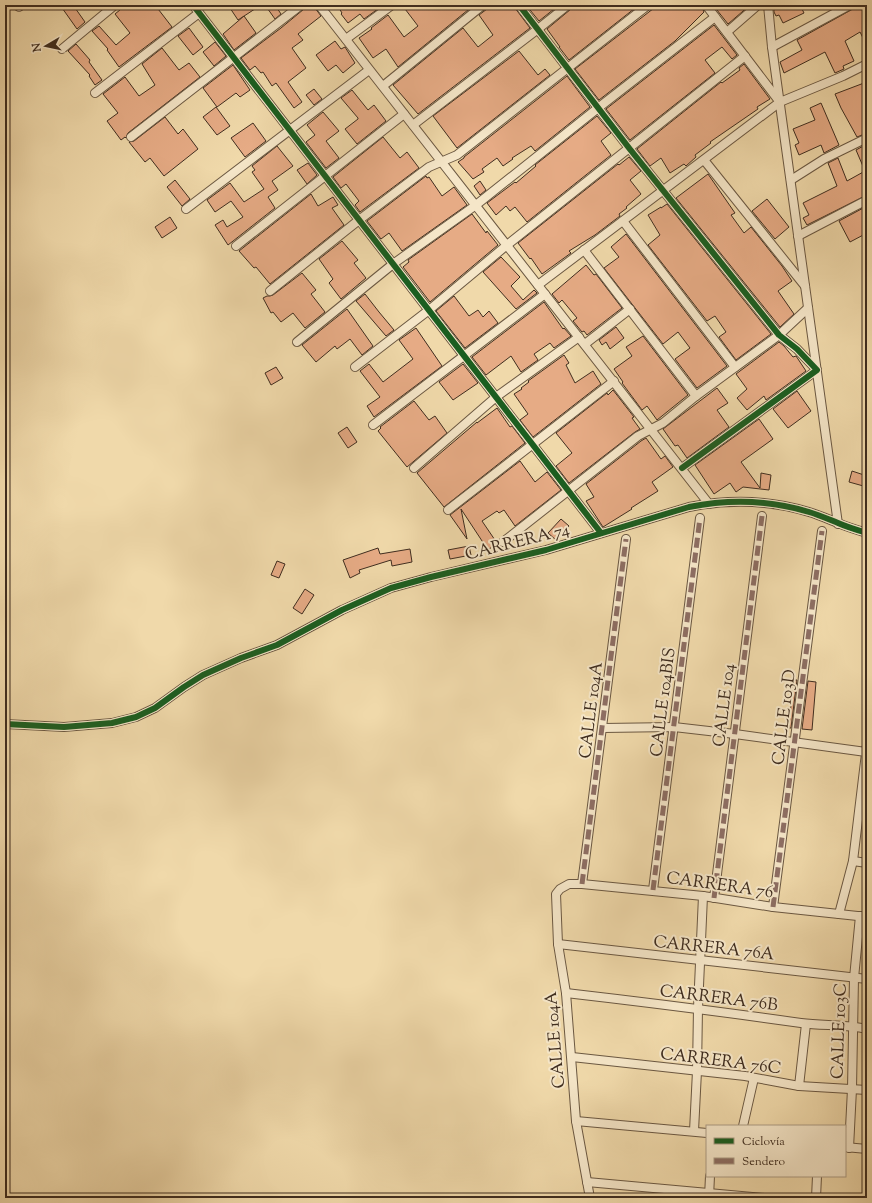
<svg xmlns="http://www.w3.org/2000/svg" width="872" height="1203" font-family="'Sorts Mill Goudy',serif">
  <rect width="100%" height="100%" fill="#f0d9aa"/>
  <filter id="stains"><feTurbulence type="fractalNoise" baseFrequency=".005" numOctaves="4"/><feColorMatrix values="0 0 0 0 .2 0 0 0 0 .09 0 0 0 0 .02 0 0 0 .5 -.17"/></filter>
  <radialGradient id="worn" r=".72"><stop offset=".6" stop-color="#630" stop-opacity="0"/><stop offset="1" stop-color="#630" stop-opacity=".3"/></radialGradient>
  <!-- building -->
  <g fill="#e6ab85" stroke="#3f2d1f">
    <polygon points="60,5 73,5 85,22 77,29"/>
    <polygon points="126,5 155,5 172,27 119,67 107,50 108,49 92,31 99,26 116,45 130,33 115,14"/>
    <polygon points="228,5 261,5 238,20"/>
    <polygon points="265,5 275,5 281,14 275,19"/>
    <polygon points="308,5 314,5 315,8 321,16 298,34 303,40 292,48 306,68 288,82 302,102 294,108 276,83 272,86 263,72 261,73 255,66 250,70 241,58 281,28 304,9"/>
    <polygon points="337,5 381,5 382,6 364,19 360,14 348,23 341,14 342,13"/>
    <polygon points="402,5 474,5 398,67 386,49 373,58 359,38 372,29 371,28 388,15 404,37 418,26"/>
    <polygon points="488,5 514,5 515,8 530,28 418,114 393,85 463,28 478,47 493,35 479,15 487,9"/>
    <polygon points="526,5 559,5 539,21"/>
    <polygon points="573,5 639,5 569,60 559,47 560,47 547,29 571,9"/>
    <polygon points="658,5 701,5 704,12 675,41 599,100 575,69"/>
    <polygon points="713,5 750,5 728,24"/>
    <polygon points="774,5 800,5 804,13 783,23 779,15 776,16 774,12"/>
    <polygon points="860,5 867,5 867,46 860,32 845,41 854,61 843,66 844,69 835,73 825,52 784,73 780,62 802,50 797,40"/>
    <polygon points="244,16 256,33 234,50 223,34"/>
    <polygon points="714,25 737,55 732,59 722,47 705,60 715,73 630,140 606,109"/>
    <polygon points="189,28 203,47 193,55 178,36"/>
    <polygon points="335,41 341,49 345,47 355,63 343,73 336,65 328,71 316,55"/>
    <polygon points="215,42 226,56 214,66 203,52"/>
    <polygon points="76,44 90,60 89,62 102,80 95,85 89,76 90,75 68,51"/>
    <polygon points="162,48 179,70 189,63 200,77 128,133 126,138 125,137 121,140 107,121 118,113 103,94 125,77 139,96 155,85 142,64"/>
    <polygon points="519,51 538,75 545,69 550,75 457,148 433,116"/>
    <polygon points="744,64 770,99 757,107 758,109 710,142 711,143 695,155 696,157 686,166 684,164 670,173 661,158 650,166 637,149 721,82 722,83 740,70 739,68"/>
    <polygon points="233,65 250,90 240,97 236,93 217,107 203,88"/>
    <polygon points="567,76 590,107 535,151 531,146 512,158 513,159 503,166 497,158 482,169 484,172 473,179 458,162 464,158 464,157"/>
    <polygon points="864,83 867,91 867,103 863,105 867,112 867,133 857,137 841,108 835,94"/>
    <polygon points="314,89 322,99 314,105 306,95"/>
    <polygon points="352,90 368,110 374,105 386,121 357,144 345,129 358,119 358,118 341,98"/>
    <polygon points="821,103 839,145 824,153 821,145 799,155 795,145 799,143 793,129 815,120 810,108"/>
    <polygon points="216,107 230,126 217,135 203,117"/>
    <polygon points="323,112 339,131 326,141 339,158 326,168 306,142 315,135 307,125"/>
    <polygon points="597,116 611,133 601,141 611,155 527,222 515,207 510,211 506,206 496,215 487,203 515,182 516,183 536,166 535,165"/>
    <polygon points="165,117 178,134 183,129 198,149 164,176 150,158 145,162 129,142 134,141"/>
    <polygon points="253,123 266,141 245,157 231,138"/>
    <polygon points="383,137 400,158 407,152 419,168 360,212 355,205 359,201 346,184 341,188 333,177"/>
    <polygon points="867,144 867,195 807,225 803,218 809,215 803,203 837,186 828,163 838,158 847,181 865,171 856,150"/>
    <polygon points="277,146 293,166 272,181 278,190 268,197 275,208 228,245 215,225 223,220 227,227 243,217 231,201 215,212 207,200 230,183 244,202 264,189 252,172 255,170 252,166"/>
    <polygon points="629,157 641,171 630,180 641,194 626,207 627,208 619,214 620,216 595,235 569,251 571,253 542,274 531,258 530,259 518,243 618,164 619,165"/>
    <polygon points="308,163 317,175 307,184 297,170"/>
    <polygon points="708,174 735,213 731,215 744,233 751,227 782,266 792,281 778,291 794,314 780,327 676,198"/>
    <polygon points="426,176 427,178 429,177 442,196 454,187 467,205 402,251 389,233 381,239 367,221"/>
    <polygon points="175,180 190,199 182,206 167,187"/>
    <polygon points="480,181 486,190 480,195 474,186"/>
    <polygon points="311,194 318,206 333,197 338,205 332,208 344,225 270,284 256,267 254,268 239,251"/>
    <polygon points="767,199 789,227 775,239 752,211"/>
    <polygon points="667,204 771,334 736,360 719,337 726,332 715,316 707,321 648,245 660,235 648,215 661,207 661,208"/>
    <polygon points="867,206 867,233 850,242 839,221"/>
    <polygon points="472,214 486,233 487,231 498,245 430,302 403,267 409,262 408,260"/>
    <polygon points="170,217 177,228 162,238 155,227"/>
    <polygon points="626,234 727,366 697,388 675,359 690,348 678,332 663,344 604,268 619,257 611,247"/>
    <polygon points="342,241 358,260 354,263 366,278 341,299 329,283 333,279 319,259"/>
    <polygon points="501,257 520,277 511,286 523,300 534,290 537,293 516,309 483,272"/>
    <polygon points="586,265 594,275 596,274 622,308 587,335 584,331 582,332 573,321 577,318 562,300 559,303 552,294"/>
    <polygon points="302,273 316,290 311,294 325,312 305,328 293,313 281,322 273,312 271,313 263,298 267,296 270,296 273,295"/>
    <polygon points="365,294 379,312 394,330 386,336 356,301"/>
    <polygon points="454,296 469,316 478,310 483,317 489,311 498,323 465,348 436,311"/>
    <polygon points="544,302 563,329 564,328 571,336 554,348 550,343 534,354 538,360 521,372 511,356 486,375 472,357"/>
    <polygon points="347,309 373,346 362,355 350,339 337,349 335,346 316,362 302,345"/>
    <polygon points="616,327 624,338 610,349 606,342 602,345 599,340"/>
    <polygon points="416,328 442,366 374,417 367,406 380,397 360,371 369,364 383,382 413,359 399,340"/>
    <polygon points="643,336 688,395 657,420 647,406 642,410 622,383 623,382 614,369 632,356 626,347"/>
    <polygon points="779,342 784,346 793,357 796,356 806,371 766,400 764,396 747,410 737,398 747,389 736,374"/>
    <polygon points="564,355 569,363 566,365 575,383 593,371 601,384 533,437 520,420 528,414 514,394 522,389 521,388 529,382 528,381"/>
    <polygon points="463,364 478,383 453,400 439,382"/>
    <polygon points="276,367 283,378 271,385 265,373"/>
    <polygon points="717,388 728,403 717,410 729,427 687,458 678,445 675,446 663,429"/>
    <polygon points="613,390 634,417 632,418 640,429 635,432 569,483 556,466 572,453 556,433 607,393 608,395"/>
    <polygon points="797,391 811,411 788,428 773,409"/>
    <polygon points="414,401 429,420 435,416 447,433 407,467 378,431 381,428 380,427"/>
    <polygon points="497,408 510,427 512,426 525,443 444,507 417,473 477,422 477,423"/>
    <polygon points="759,419 773,439 741,462 760,488 761,473 771,475 769,490 743,487 736,492 730,483 714,494 695,465"/>
    <polygon points="347,427 357,442 348,448 338,433"/>
    <polygon points="646,438 661,459 665,456 673,467 652,482 658,491 631,508 632,509 603,527 586,501 594,497 586,484 641,441"/>
    <polygon points="520,461 535,482 547,472 561,490 515,526 504,510 499,513 497,511 482,521 497,543 488,550 461,509 467,539 450,515"/>
    <polygon points="852,471 867,476 867,487 849,482"/>
    <polygon points="561,519 569,526 556,540 548,533"/>
    <polygon points="469,546 471,555 450,559 448,550"/>
    <polygon points="378,548 380,554 410,549 412,562 392,566 391,560 359,570 360,573 350,578 343,560"/>
    <polygon points="277,561 285,564 279,578 271,575"/>
    <polygon points="305,589 314,595 302,614 293,608"/>
    <polygon points="793,680 797,680 791,728 789,728"/>
    <polygon points="808,681 816,682 812,730 802,729"/>
  </g>
  <g fill="none" stroke-linecap="round" stroke-linejoin="round">
    <!-- street casing -->
    <g stroke="#6b5842" stroke-width="10">
      <g id="street">
        <polyline points="193,5 601,533"/>
        <polyline points="319,5 709,504"/>
        <polyline points="519,5 629,148 779,335 797,349 817,370 682,468"/>
        <polyline points="706,5 779,101"/>
        <polyline points="768,5 772,47 838,524"/>
        <polyline points="19,7 21,5"/>
        <polyline points="727,32 758,5"/>
        <polyline points="346,39 392,5"/>
        <polyline points="772,47 850,5"/>
        <polyline points="62,49 115,5"/>
        <polyline points="383,86 483,5"/>
        <polyline points="95,93 199,13"/>
        <polyline points="413,125 538,29 568,5"/>
        <polyline points="131,137 301,5"/>
        <polyline points="704,160 805,286"/>
        <polyline points="791,180 824,159 867,138"/>
        <polyline points="186,209 369,70"/>
        <polyline points="623,221 735,367"/>
        <polyline points="798,236 867,200"/>
        <polyline points="236,246 404,114"/>
        <polyline points="584,250 696,396"/>
        <polyline points="538,285 780,102 843,76 867,64"/>
        <polyline points="270,291 359,220 429,167 457,155 648,5"/>
        <polyline points="297,342 393,264 476,205 598,108 715,17"/>
        <polyline points="585,344 630,309"/>
        <polyline points="355,367 429,310 507,245 745,56"/>
        <polyline points="373,425 545,294"/>
        <polyline points="414,468 496,397 579,337"/>
        <polyline points="448,510 614,381"/>
        <polyline points="503,542 638,436 663,423 696,396 779,335 808,308"/>
        <path d="M5,724L64,727L112,723L136,717L155,708L184,687L203,675L241,658L277,645L342,610L391,588L431,577L546,550L689,507C729,499 770,500 809,512C819,515 828,519 838,523C847,527 857,530 867,533"/>
        <polyline points="603,728 674,727 735,734 866,752"/>
        <polyline points="853,861 867,863"/>
        <polyline points="582,884 626,539"/>
        <polyline points="653,890 700,518"/>
        <polyline points="714,898 762,516"/>
        <polyline points="773,907 822,531"/>
        <polyline points="839,914 853,861 867,745"/>
        <polyline points="558,944 867,979"/>
        <path d="M566,993C644,1002 723,1012 801,1023C823,1026 845,1024 867,1029"/>
        <polyline points="572,1057 745,1076 799,1086 867,1090"/>
        <polyline points="799,1086 806,1024"/>
        <polyline points="576,1121 707,1133"/>
        <polyline points="743,1126 754,1078"/>
        <polyline points="694,1131 697,1071 698,1008 703,896"/>
        <polyline points="845,1147 867,1149"/>
        <polyline points="849,1148 852,1089 854,978 860,916"/>
        <polyline points="587,1182 764,1198"/>
        <polyline points="709,1197 710,1176"/>
        <polyline points="590,1198 576,1121 566,993 558,944 556,894 560,889 569,884 582,884 703,896 773,907 867,917"/>
        <polyline points="816,1198 817,1176"/>
      </g>
    </g>
    <!-- street -->
    <use href="#street" stroke="#f5e6c8" stroke-width="8"/>
    <!-- quiet -->
    <g stroke="#8d6e63" stroke-width="5" stroke-dasharray="10 5" stroke-linecap="butt">
      <polyline points="582,884 626,539"/>
      <polyline points="653,890 700,518"/>
      <polyline points="714,898 762,516"/>
      <polyline points="773,907 822,531"/>
    </g>
    <!-- cycleway casing -->
    <g stroke="#f5e6c8" stroke-width="8">
      <g id="cycleway">
        <polyline points="193,5 601,533"/>
        <polyline points="519,5 629,148 779,335 797,349 817,370 682,468"/>
        <path d="M5,724L64,727L112,723L136,717L155,708L184,687L203,675L241,658L277,645L342,610L391,588L431,577L546,550L689,507C729,499 770,500 809,512C819,515 828,519 838,523C847,527 857,530 867,533"/>
      </g>
    </g>
    <!-- cycleway -->
    <use href="#cycleway" stroke="#1b5e20" stroke-width="6"/>
  </g>
  <g text-anchor="middle" stroke-width="4" stroke-linejoin="round" paint-order="stroke">
    <!-- street labels -->
    <g font-size="17" fill="#3f2d1f" stroke="#f5e6c8">
      <text transform="translate(517 541) rotate(-14)" y="6">CARRERA 74</text>
      <text transform="translate(662 702) rotate(-83)" y="6">CALLE 104BIS</text>
      <text transform="translate(723 705) rotate(-83)" y="6">CALLE 104</text>
      <text transform="translate(590 710) rotate(-83)" y="6">CALLE 104A</text>
      <text transform="translate(783 717) rotate(-83)" y="6">CALLE 103D</text>
      <text transform="translate(720 884) rotate(8)" y="6">CARRERA 76</text>
      <text transform="translate(714 947) rotate(6)" y="6">CARRERA 76A</text>
      <text transform="translate(719 997) rotate(7)" y="6">CARRERA 76B</text>
      <text transform="translate(838 1031) rotate(-88)" y="6">CALLE 103C</text>
      <text transform="translate(554 1040) rotate(-95)" y="6">CALLE 104A</text>
      <text transform="translate(721 1060) rotate(7)" y="6">CARRERA 76C</text>
    </g>
  </g>
  <!-- margin -->
  <rect width="872" height="1203" fill="none" stroke="#f0d9aa" stroke-width="20"/>
  <rect x="6" y="6" width="860" height="1191" fill="none" stroke="#3f2d1f" stroke-width="2"/>
  <rect x="10" y="10" width="852" height="1183" fill="none" stroke="#3f2d1f"/>
  <!-- legend -->
  <rect x="706" y="1125" width="140" height="52" fill="#f5e6c8" stroke="#ac9c84"/>
  <rect x="714" y="1138" width="20" height="6" fill="#1b5e20" stroke="#ac9c84"/>
  <text x="742" y="1145" font-size="12" fill="#3f2d1f">Ciclovía</text>
  <rect x="714" y="1158" width="20" height="6" fill="#8d6e63" stroke="#ac9c84"/>
  <text x="742" y="1165" font-size="12" fill="#3f2d1f">Sendero</text>
  <!-- north arrow -->
  <g transform="translate(46 46) rotate(261)" stroke="#f5e6c8" stroke-width="3" paint-order="stroke">
  <path d="M0-3L7 15L0 10L-7 15Z" fill="#3f2d1f"/>
  <text y="-6" font-size="11" font-weight="bold" text-anchor="middle" fill="#3f2d1f">N</text>
  </g>
  <rect width="100%" height="100%" filter="url(#stains)"/>
  <rect width="100%" height="100%" fill="url(#worn)"/>
</svg>
